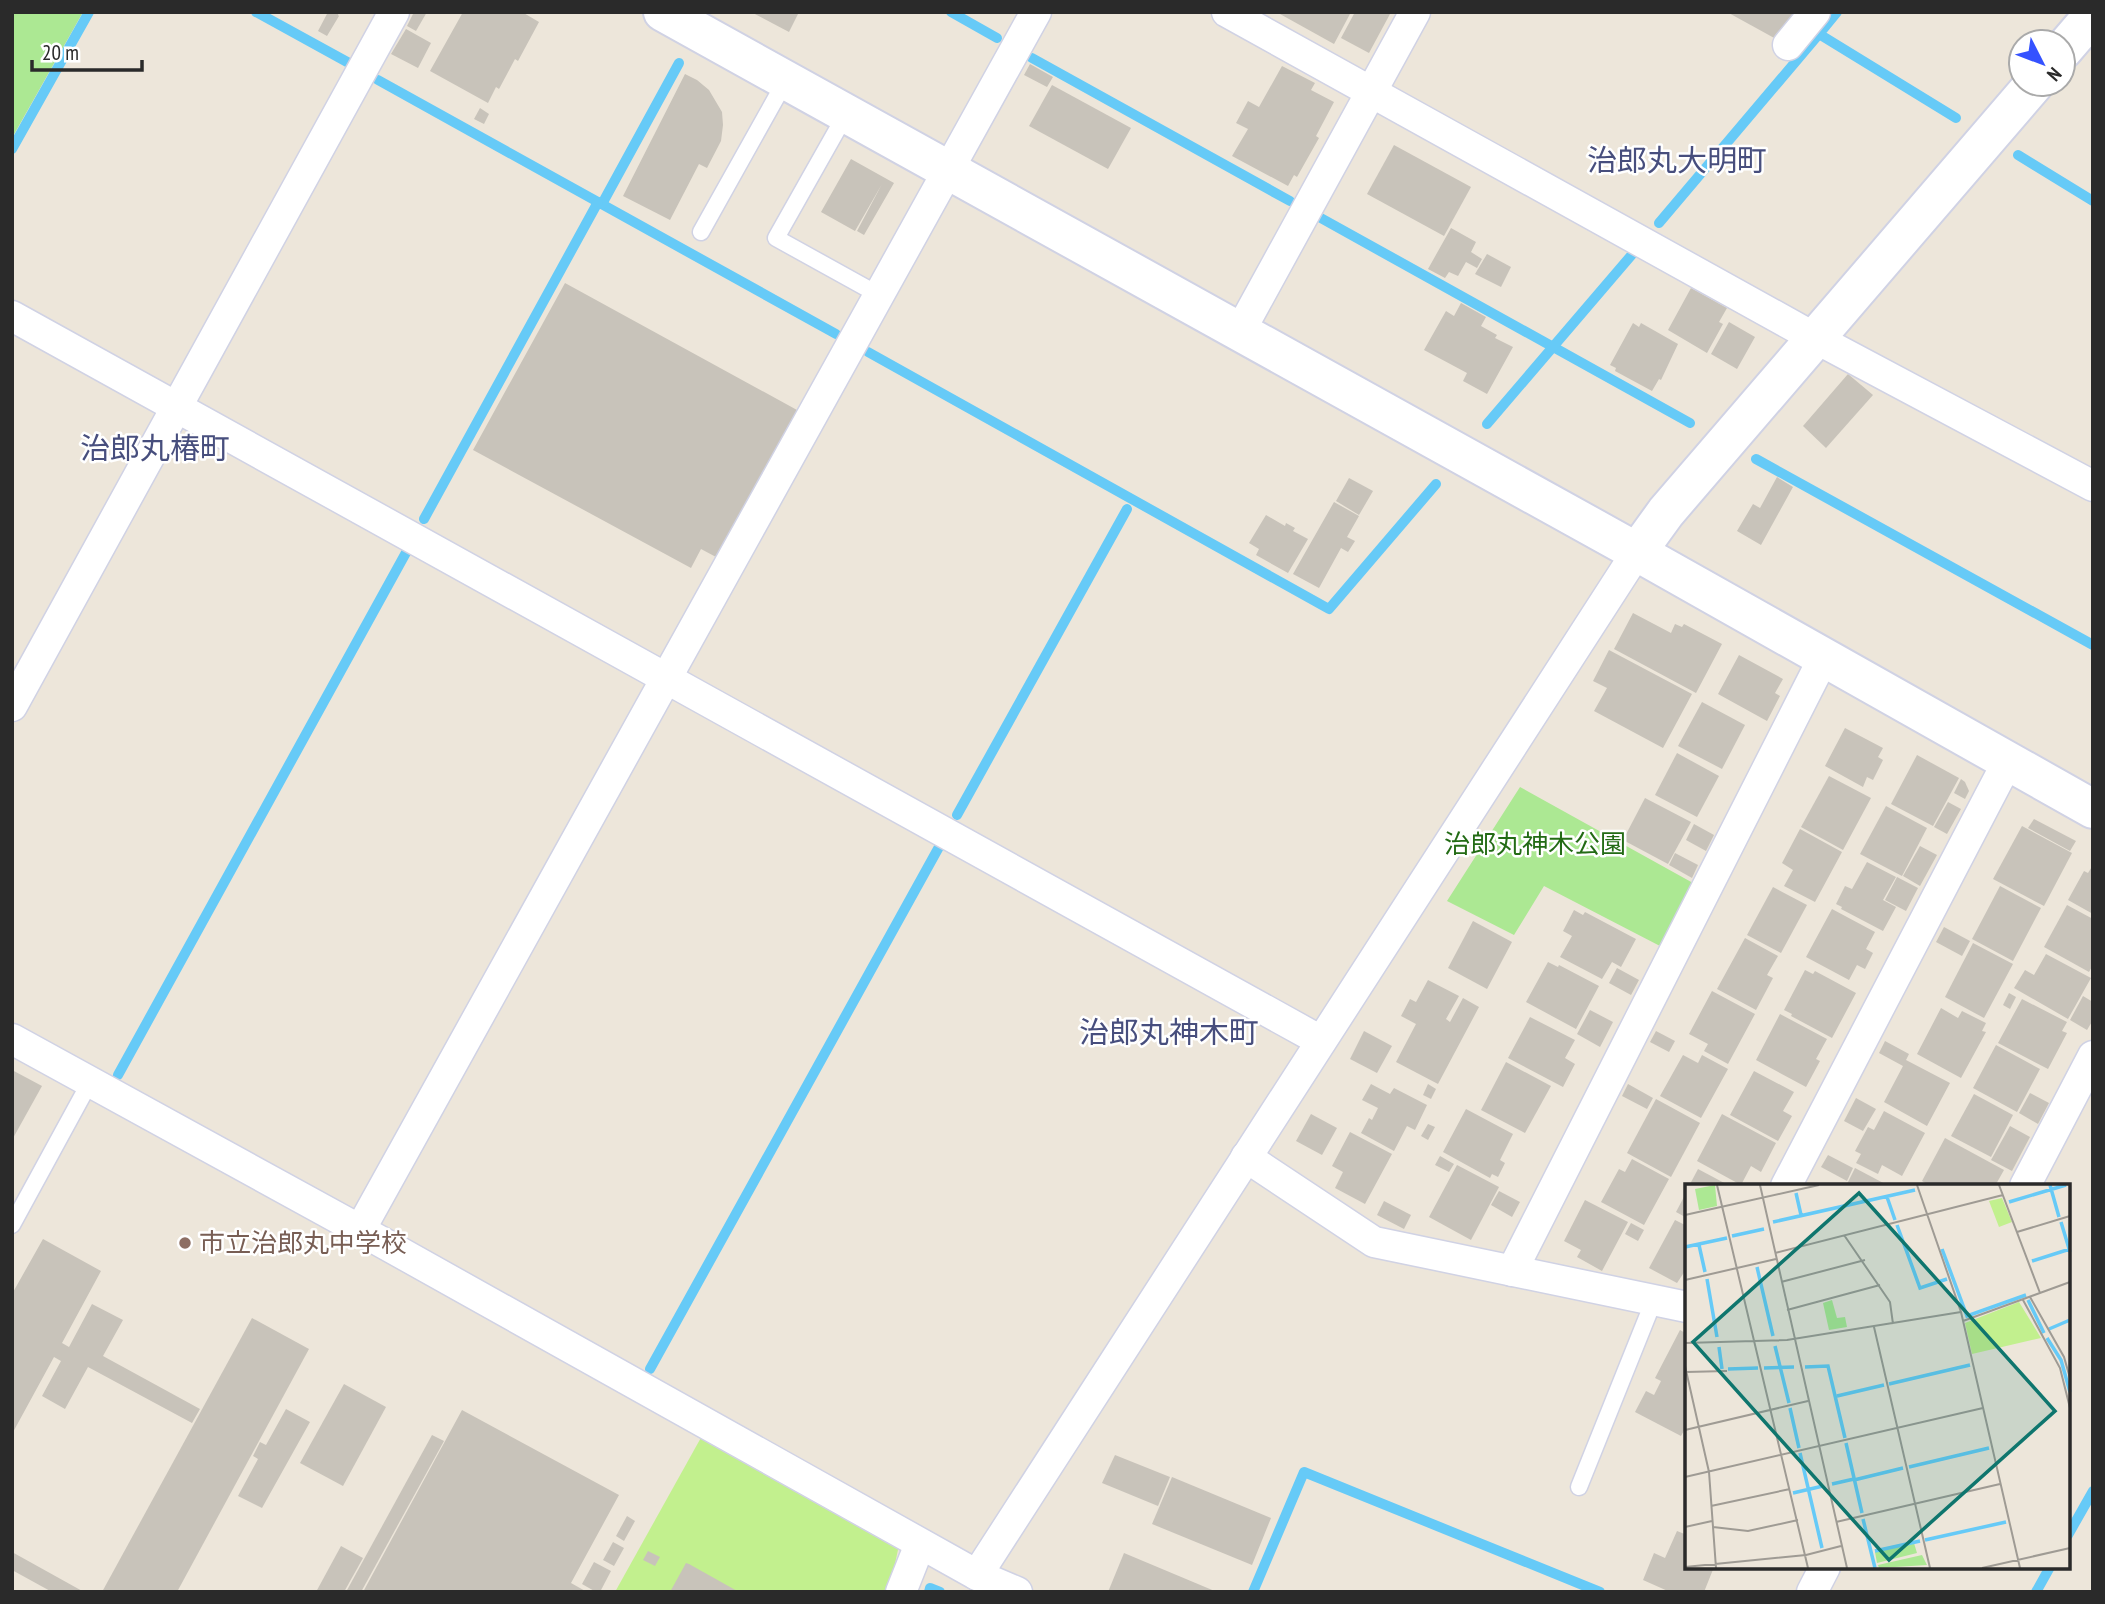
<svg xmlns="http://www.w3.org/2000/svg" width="2105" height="1604" font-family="'PT Sans Narrow','Noto Sans JP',sans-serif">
  <rect width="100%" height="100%" fill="#ede6da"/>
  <!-- green -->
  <g fill="#ace893">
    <polygon points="12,12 83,12 12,138"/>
    <polygon points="1520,787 1693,883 1660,946 1544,886 1514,935 1447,901"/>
  </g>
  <!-- pitch -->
  <polygon fill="#c2f08e" points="703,1434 899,1545 892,1578 887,1592 615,1592"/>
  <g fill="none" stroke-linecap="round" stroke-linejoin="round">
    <!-- stream -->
    <g stroke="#66caf7" stroke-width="10">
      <polyline points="256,12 349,63"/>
      <polyline points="951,12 997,38"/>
      <polyline points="1837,12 1819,34 1956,118"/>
      <polyline points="1032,58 1290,201"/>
      <polyline points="378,80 836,334"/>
      <polyline points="12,149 89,12"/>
      <polyline points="2018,155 2093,201"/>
      <polyline points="602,204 679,63"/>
      <polyline points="1319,217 1690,423"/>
      <polyline points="1659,223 1819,34"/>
      <polyline points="868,352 1329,609 1436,484"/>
      <polyline points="1487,424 1635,251"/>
      <polyline points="1756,459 2093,645"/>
      <polyline points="424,519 598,202"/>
      <polyline points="957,815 1127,509"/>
      <polyline points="118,1075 408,549"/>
      <polyline points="650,1369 939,847"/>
      <polyline points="2068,1535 2093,1491"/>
      <polyline points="929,1592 930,1588 940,1592"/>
      <polyline points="1253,1592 1304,1472 1600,1592"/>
      <polyline points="2036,1592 2050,1567"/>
    </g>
  </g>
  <!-- building -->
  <g fill="#c8c3ba">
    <polygon points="328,12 339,12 338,15 339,16 327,36 318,31"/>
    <polygon points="414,12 427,12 416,31 407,26"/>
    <polygon points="463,12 522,12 539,22 518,61 515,59 499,89 496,87 488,103 430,71"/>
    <polygon points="751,12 799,12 789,32"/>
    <polygon points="1281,12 1351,12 1334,44 1280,14"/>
    <polygon points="1355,12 1386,12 1390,14 1369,53 1341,38"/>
    <polygon points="1727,12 1798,12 1776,39"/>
    <polygon points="406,29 431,43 418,68 391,54"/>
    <polygon points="1030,64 1053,77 1047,87 1024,75"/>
    <polygon points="1282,66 1315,83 1311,90 1334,102 1316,136 1319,138 1297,177 1294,175 1288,186 1232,156 1248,129 1236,123 1248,101 1259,107"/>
    <polygon points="685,74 697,80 709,90 722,112 723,125 721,141 707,168 699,164 670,220 623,196"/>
    <polygon points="1052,85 1131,128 1108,169 1029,126"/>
    <polygon points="480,108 489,114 484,124 474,119"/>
    <polygon points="1394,145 1471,187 1444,236 1367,194"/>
    <polygon points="851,159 894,183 864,235 857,231 882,184 855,231 821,212"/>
    <polygon points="1451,228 1476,242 1471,252 1482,259 1477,268 1466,262 1458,276 1449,272 1445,278 1428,269"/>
    <polygon points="1487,254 1511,267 1501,287 1475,274"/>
    <polygon points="565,283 797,410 716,557 701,549 691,568 473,450"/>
    <polygon points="1691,288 1727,308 1719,322 1723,324 1707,353 1668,330"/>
    <polygon points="1461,303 1486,317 1481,326 1497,335 1495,338 1513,347 1487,394 1463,381 1467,373 1424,350 1446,311 1454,316"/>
    <polygon points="1729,322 1755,337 1737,369 1711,354"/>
    <polygon points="1633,323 1639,327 1641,323 1678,344 1661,380 1659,379 1652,391 1615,371 1616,368 1610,365"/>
    <polygon points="1848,374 1873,395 1826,448 1803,426"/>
    <polygon points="1777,477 1793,487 1761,545 1737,531 1753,504 1760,508"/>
    <polygon points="1349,478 1373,491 1359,515 1336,501"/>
    <polygon points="1334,502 1359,516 1347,537 1355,541 1348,552 1341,548 1319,588 1293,574"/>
    <polygon points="1266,515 1285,526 1286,523 1295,528 1293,531 1308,539 1288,573 1256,555 1259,549 1249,543"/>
    <polygon points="1633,613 1671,633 1675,624 1682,627 1684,624 1722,644 1696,693 1614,649"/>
    <polygon points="1609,650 1692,694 1663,748 1594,711 1607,688 1593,681"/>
    <polygon points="1739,655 1783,679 1775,693 1780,696 1767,721 1718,694"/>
    <polygon points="1702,702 1745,725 1722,769 1678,746"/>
    <polygon points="1845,728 1883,748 1878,757 1883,760 1873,780 1867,777 1863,787 1825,766"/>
    <polygon points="1677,753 1719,776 1697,817 1655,795"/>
    <polygon points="1917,755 1959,778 1933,826 1891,804"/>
    <polygon points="1829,776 1871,798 1843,850 1801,827"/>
    <polygon points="1961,779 1965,782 1969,791 1965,799 1954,793"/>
    <polygon points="1645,798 1691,822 1668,864 1623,840"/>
    <polygon points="1948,802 1961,809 1947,834 1934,827"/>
    <polygon points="1886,806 1927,828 1902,876 1860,854"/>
    <polygon points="2034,819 2076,841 2070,851 2028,828"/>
    <polygon points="1694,824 1714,835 1706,851 1686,840"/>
    <polygon points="2022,826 2072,853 2044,906 1993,879"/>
    <polygon points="1800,829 1842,852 1815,902 1784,886 1793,870 1782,863"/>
    <polygon points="1920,846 1937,855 1920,886 1903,876"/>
    <polygon points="1675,853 1698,865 1692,878 1669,865"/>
    <polygon points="1867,862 1896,877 1883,900 1896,907 1883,931 1841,909 1842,907 1836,904 1845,886 1852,889"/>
    <polygon points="2093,865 2093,914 2068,900 2084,871 2088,873"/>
    <polygon points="1897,877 1918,888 1906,911 1885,900"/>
    <polygon points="2000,886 2041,908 2013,961 1972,939"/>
    <polygon points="1773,887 1807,905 1781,953 1747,935"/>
    <polygon points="2067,905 2093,919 2093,965 2089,972 2044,947"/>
    <polygon points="1832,909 1875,932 1866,949 1873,953 1865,969 1857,965 1849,980 1806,957"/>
    <polygon points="1574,910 1583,915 1585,912 1636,939 1621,967 1612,962 1602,979 1560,957 1572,936 1563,931"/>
    <polygon points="1473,921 1512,942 1487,989 1448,968"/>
    <polygon points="1944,927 1970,941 1962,956 1936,942"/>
    <polygon points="1745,938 1778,956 1767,975 1773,978 1756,1010 1717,989"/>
    <polygon points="1973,943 2013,964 1984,1018 1945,997"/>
    <polygon points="2046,954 2091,978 2068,1019 2014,988 2025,970 2034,975"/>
    <polygon points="1548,962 1558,967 1559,965 1599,986 1576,1029 1526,1002"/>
    <polygon points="1617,968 1639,980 1631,995 1609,983"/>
    <polygon points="1805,970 1813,974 1815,971 1856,993 1832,1038 1791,1016 1792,1014 1784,1010"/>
    <polygon points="1428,980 1459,996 1446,1019 1450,1022 1463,998 1479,1007 1438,1084 1396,1062 1416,1024 1401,1016 1410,999 1416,1002"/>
    <polygon points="1712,991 1755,1014 1728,1064 1704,1051 1708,1044 1689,1034"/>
    <polygon points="2009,993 2016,997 2010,1009 2003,1005"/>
    <polygon points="2083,996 2093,1002 2093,1020 2087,1030 2070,1020"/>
    <polygon points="2022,999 2067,1022 2062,1031 2067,1033 2048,1069 1998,1043"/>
    <polygon points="1941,1008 1958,1018 1962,1011 1986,1023 1982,1031 1986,1032 1961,1078 1917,1054"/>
    <polygon points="1590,1010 1613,1022 1600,1047 1577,1034"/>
    <polygon points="1780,1014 1827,1039 1816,1059 1820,1061 1806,1087 1756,1060"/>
    <polygon points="1530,1017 1575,1040 1565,1058 1575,1064 1563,1087 1508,1058"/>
    <polygon points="1364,1031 1392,1046 1377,1073 1350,1059"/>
    <polygon points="1656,1031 1675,1041 1669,1052 1650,1042"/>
    <polygon points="1885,1041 1909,1054 1906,1060 1950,1083 1927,1126 1884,1102 1903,1066 1879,1053"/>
    <polygon points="1996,1045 2040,1069 2017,1112 1973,1088"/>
    <polygon points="1683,1055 1698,1063 1702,1055 1728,1069 1701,1118 1660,1096"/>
    <polygon points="1506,1062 1551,1086 1525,1133 1481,1110"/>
    <polygon points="12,1070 42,1086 12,1140"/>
    <polygon points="1754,1071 1794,1092 1783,1111 1792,1116 1778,1141 1730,1115"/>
    <polygon points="1371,1084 1390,1094 1394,1088 1427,1105 1415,1130 1407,1126 1394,1151 1361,1133 1369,1118 1372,1120 1378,1108 1362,1100"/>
    <polygon points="1428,1084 1436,1089 1431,1099 1423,1095"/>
    <polygon points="1628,1084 1653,1098 1647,1109 1622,1096"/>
    <polygon points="2030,1093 2049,1103 2038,1124 2019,1113"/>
    <polygon points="1974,1094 2013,1115 1991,1157 1951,1136"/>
    <polygon points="1856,1098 1876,1109 1863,1131 1844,1121"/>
    <polygon points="1656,1099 1700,1123 1671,1177 1627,1153"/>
    <polygon points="1466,1109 1513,1134 1500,1160 1505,1163 1498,1177 1492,1174 1490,1178 1443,1152"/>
    <polygon points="1884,1111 1925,1133 1902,1176 1882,1165 1878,1174 1856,1163 1861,1154 1855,1151 1868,1127 1874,1130"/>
    <polygon points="1311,1114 1337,1128 1322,1155 1296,1141"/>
    <polygon points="1722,1114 1776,1143 1761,1172 1751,1166 1741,1185 1697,1161"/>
    <polygon points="1428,1124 1435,1127 1428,1140 1421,1136"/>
    <polygon points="2010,1126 2030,1137 2012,1171 1991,1160"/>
    <polygon points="1350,1132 1392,1154 1365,1204 1335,1188 1343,1172 1332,1166"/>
    <polygon points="1945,1138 2004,1170 1995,1186 1930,1186 1922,1181"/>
    <polygon points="1828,1155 1853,1168 1847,1181 1821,1167"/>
    <polygon points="1440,1156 1454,1164 1449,1172 1435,1165"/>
    <polygon points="1632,1159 1669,1179 1644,1225 1601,1202 1619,1169 1625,1172"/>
    <polygon points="1457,1165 1499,1187 1471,1240 1429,1217"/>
    <polygon points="1855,1168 1889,1186 1846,1186"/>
    <polygon points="1698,1169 1730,1186 1689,1186"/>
    <polygon points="1499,1191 1520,1202 1512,1217 1491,1205"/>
    <polygon points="1687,1191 1687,1218 1676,1212"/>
    <polygon points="1585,1200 1628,1222 1602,1271 1577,1257 1581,1250 1564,1241"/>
    <polygon points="1384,1201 1411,1215 1404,1229 1377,1215"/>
    <polygon points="1675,1220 1687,1226 1687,1268 1677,1283 1649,1268"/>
    <polygon points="1631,1223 1644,1230 1638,1241 1625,1234"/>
    <polygon points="43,1239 101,1271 62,1343 69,1347 92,1304 123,1320 103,1356 200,1409 192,1423 88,1367 65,1409 42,1396 61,1361 54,1357 12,1434 12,1294"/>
    <polygon points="252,1318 309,1349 177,1592 102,1592"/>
    <polygon points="1680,1330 1687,1334 1687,1425 1681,1436 1635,1412 1646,1391 1654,1395 1661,1381 1655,1378"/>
    <polygon points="344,1384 386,1407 343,1486 300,1463"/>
    <polygon points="286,1409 310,1422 262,1508 238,1496 258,1459 253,1456 260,1442 266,1445"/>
    <polygon points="462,1410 619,1495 571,1583 587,1592 363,1592"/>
    <polygon points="432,1435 444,1441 361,1592 346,1592"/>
    <polygon points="1115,1455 1170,1477 1158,1506 1102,1483"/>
    <polygon points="1172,1477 1271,1518 1252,1565 1152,1524"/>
    <polygon points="627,1516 635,1521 624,1541 616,1536"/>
    <polygon points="1677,1531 1687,1535 1687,1567 1714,1567 1704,1592 1670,1592 1643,1580 1654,1553 1665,1558"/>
    <polygon points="613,1542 624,1548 614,1566 603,1560"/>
    <polygon points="341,1546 363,1558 344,1592 316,1592"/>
    <polygon points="648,1551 660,1557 655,1566 643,1560"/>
    <polygon points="12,1552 84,1592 52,1592 12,1570"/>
    <polygon points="1124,1553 1217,1592 1108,1592"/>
    <polygon points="594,1562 611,1571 600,1592 596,1592 582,1584"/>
    <polygon points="686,1563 689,1564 739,1592 670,1592"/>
  </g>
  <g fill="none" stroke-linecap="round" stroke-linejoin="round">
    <!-- lane casing -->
    <g stroke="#d0d2e4" stroke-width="19">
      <g id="lane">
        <polyline points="846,114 776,238 879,295"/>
        <polyline points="701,232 786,80"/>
        <polyline points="12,1225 90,1082"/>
        <polyline points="1579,1487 1654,1300"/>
      </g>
    </g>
    <!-- street casing -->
    <g stroke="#d0d2e4" stroke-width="33">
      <g id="street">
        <polyline points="1227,12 1815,338 2093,486"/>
        <polyline points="1788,45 1815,12"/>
        <polyline points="12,316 1321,1041"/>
        <polyline points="1239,333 1415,12"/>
        <polyline points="12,706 394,12"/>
        <polyline points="12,1039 360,1230 977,1575 1017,1592"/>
        <polyline points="1246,1157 1374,1242 1687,1307"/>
        <polyline points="1786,1186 2008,761"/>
        <polyline points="2025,1186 2093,1056"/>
        <polyline points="360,1230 1036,12"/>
        <polyline points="1512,1271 1824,657"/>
        <polyline points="977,1575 1637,552"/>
        <polyline points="901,1592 920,1544"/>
        <polyline points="1812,1592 1825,1567"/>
      </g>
    </g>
    <!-- secondary casing -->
    <g stroke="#d0d2e4" stroke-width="42">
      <g id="secondary">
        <polyline points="663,12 1637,552 2093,809"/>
        <polyline points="2063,50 2093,15"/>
        <polyline points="1637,552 1666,512 2034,84"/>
      </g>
    </g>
    <!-- lane -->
    <use href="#lane" stroke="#fff" stroke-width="16"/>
    <!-- street -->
    <use href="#street" stroke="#fff" stroke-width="30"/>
    <!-- secondary -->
    <use href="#secondary" stroke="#fff" stroke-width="38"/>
  </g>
  <!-- markers -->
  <circle fill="#8d6e63" stroke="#fff" stroke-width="2.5" cx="185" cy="1243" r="7"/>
  <g text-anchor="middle" stroke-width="5" stroke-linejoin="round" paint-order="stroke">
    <!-- park labels -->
    <g font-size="26" fill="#236b15" stroke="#fff">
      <text x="1535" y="853">治郎丸神木公園</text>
    </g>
    <!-- education labels -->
    <g font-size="26" fill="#785e54" stroke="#fff" text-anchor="start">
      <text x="199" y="1252">市立治郎丸中学校</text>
    </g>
    <!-- quarter labels -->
    <g font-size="30" fill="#474e7d" stroke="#fff">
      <text x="1677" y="171">治郎丸大明町</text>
      <text x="155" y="459">治郎丸椿町</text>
      <text x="1169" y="1043">治郎丸神木町</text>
    </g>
  </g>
  <!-- overview -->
  <g transform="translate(1685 1184)">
    <rect width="385" height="385" fill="#ede6da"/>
    <path d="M30,1L32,22L14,26L10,5ZM147,116L152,134L160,133L162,143L144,146L138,119ZM229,359L232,369L192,379L190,368ZM237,371L242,381L194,384L193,381Z" fill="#ace893"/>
    <path d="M317,14L327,38L314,43L304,17ZM334,118L356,154L287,170L280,139Z" fill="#c2f08e"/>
    <path fill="none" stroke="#66caf7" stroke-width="3.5" d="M365,1L374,33M111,9L116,31M202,13L210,36M324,18L381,1M88,38L230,6M376,38L385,68M212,41L235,104L262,95M47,52L79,45M14,61L20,88M0,63L42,54M257,65L282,132L341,111M347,77L385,65M72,83L88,152M22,95L32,153M343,116L359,149M364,145L385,136M362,154L376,176L385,208M90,162L104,219M34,163L37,185M120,183L143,182L160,254M79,184L109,183M43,185L73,184M204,200L285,181M152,212L199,201M105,224L114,264M161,259L177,329M115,269L137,364M224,283L304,264M169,296L218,284M147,300L169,295M108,309L138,302M178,335L190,384M240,356L321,338M190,367L235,357"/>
    <path fill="none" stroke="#9f9b94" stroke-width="2" d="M32,1L123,384M75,1L162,384M232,1L276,128L335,384M314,1L355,109M0,31L134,1M332,48L385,32M159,51L205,118L208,140M90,69L318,11M0,96L91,75M96,98L180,76M345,113L379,173L385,194M338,116L375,184L385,224M102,126L195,101M278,137L385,98M189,143L245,384M0,159L102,156L276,128M0,182L24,288L31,384M1,188L42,187M0,246L123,217M0,293L298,224M26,322L105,305M151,338L315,300M0,343L27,337M28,343L63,347L113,336M0,383L121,371L156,362M297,384L385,364"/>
    <path fill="#0f766e" fill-opacity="0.15" stroke="#0f766e" stroke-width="3.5" d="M174,9L370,227L204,376L8,158Z"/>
    <rect width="385" height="385" fill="none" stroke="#2a2a2a" stroke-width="3.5"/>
  </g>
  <!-- border -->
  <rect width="2105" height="1604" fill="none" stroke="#2a2a2a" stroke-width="28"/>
  <!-- north arrow -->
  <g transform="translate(2042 63) rotate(132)"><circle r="33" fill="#ffffff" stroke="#aaaaaa" stroke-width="2"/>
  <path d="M0-5L12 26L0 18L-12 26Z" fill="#3552ff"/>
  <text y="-10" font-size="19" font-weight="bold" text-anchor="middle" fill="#2a2a2a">N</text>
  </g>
  <!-- scale -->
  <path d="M32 60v10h110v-10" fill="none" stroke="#2a2a2a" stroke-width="3.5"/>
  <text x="42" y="60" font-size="21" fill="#2a2a2a" stroke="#ffffff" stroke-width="5" paint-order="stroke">20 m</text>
</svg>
